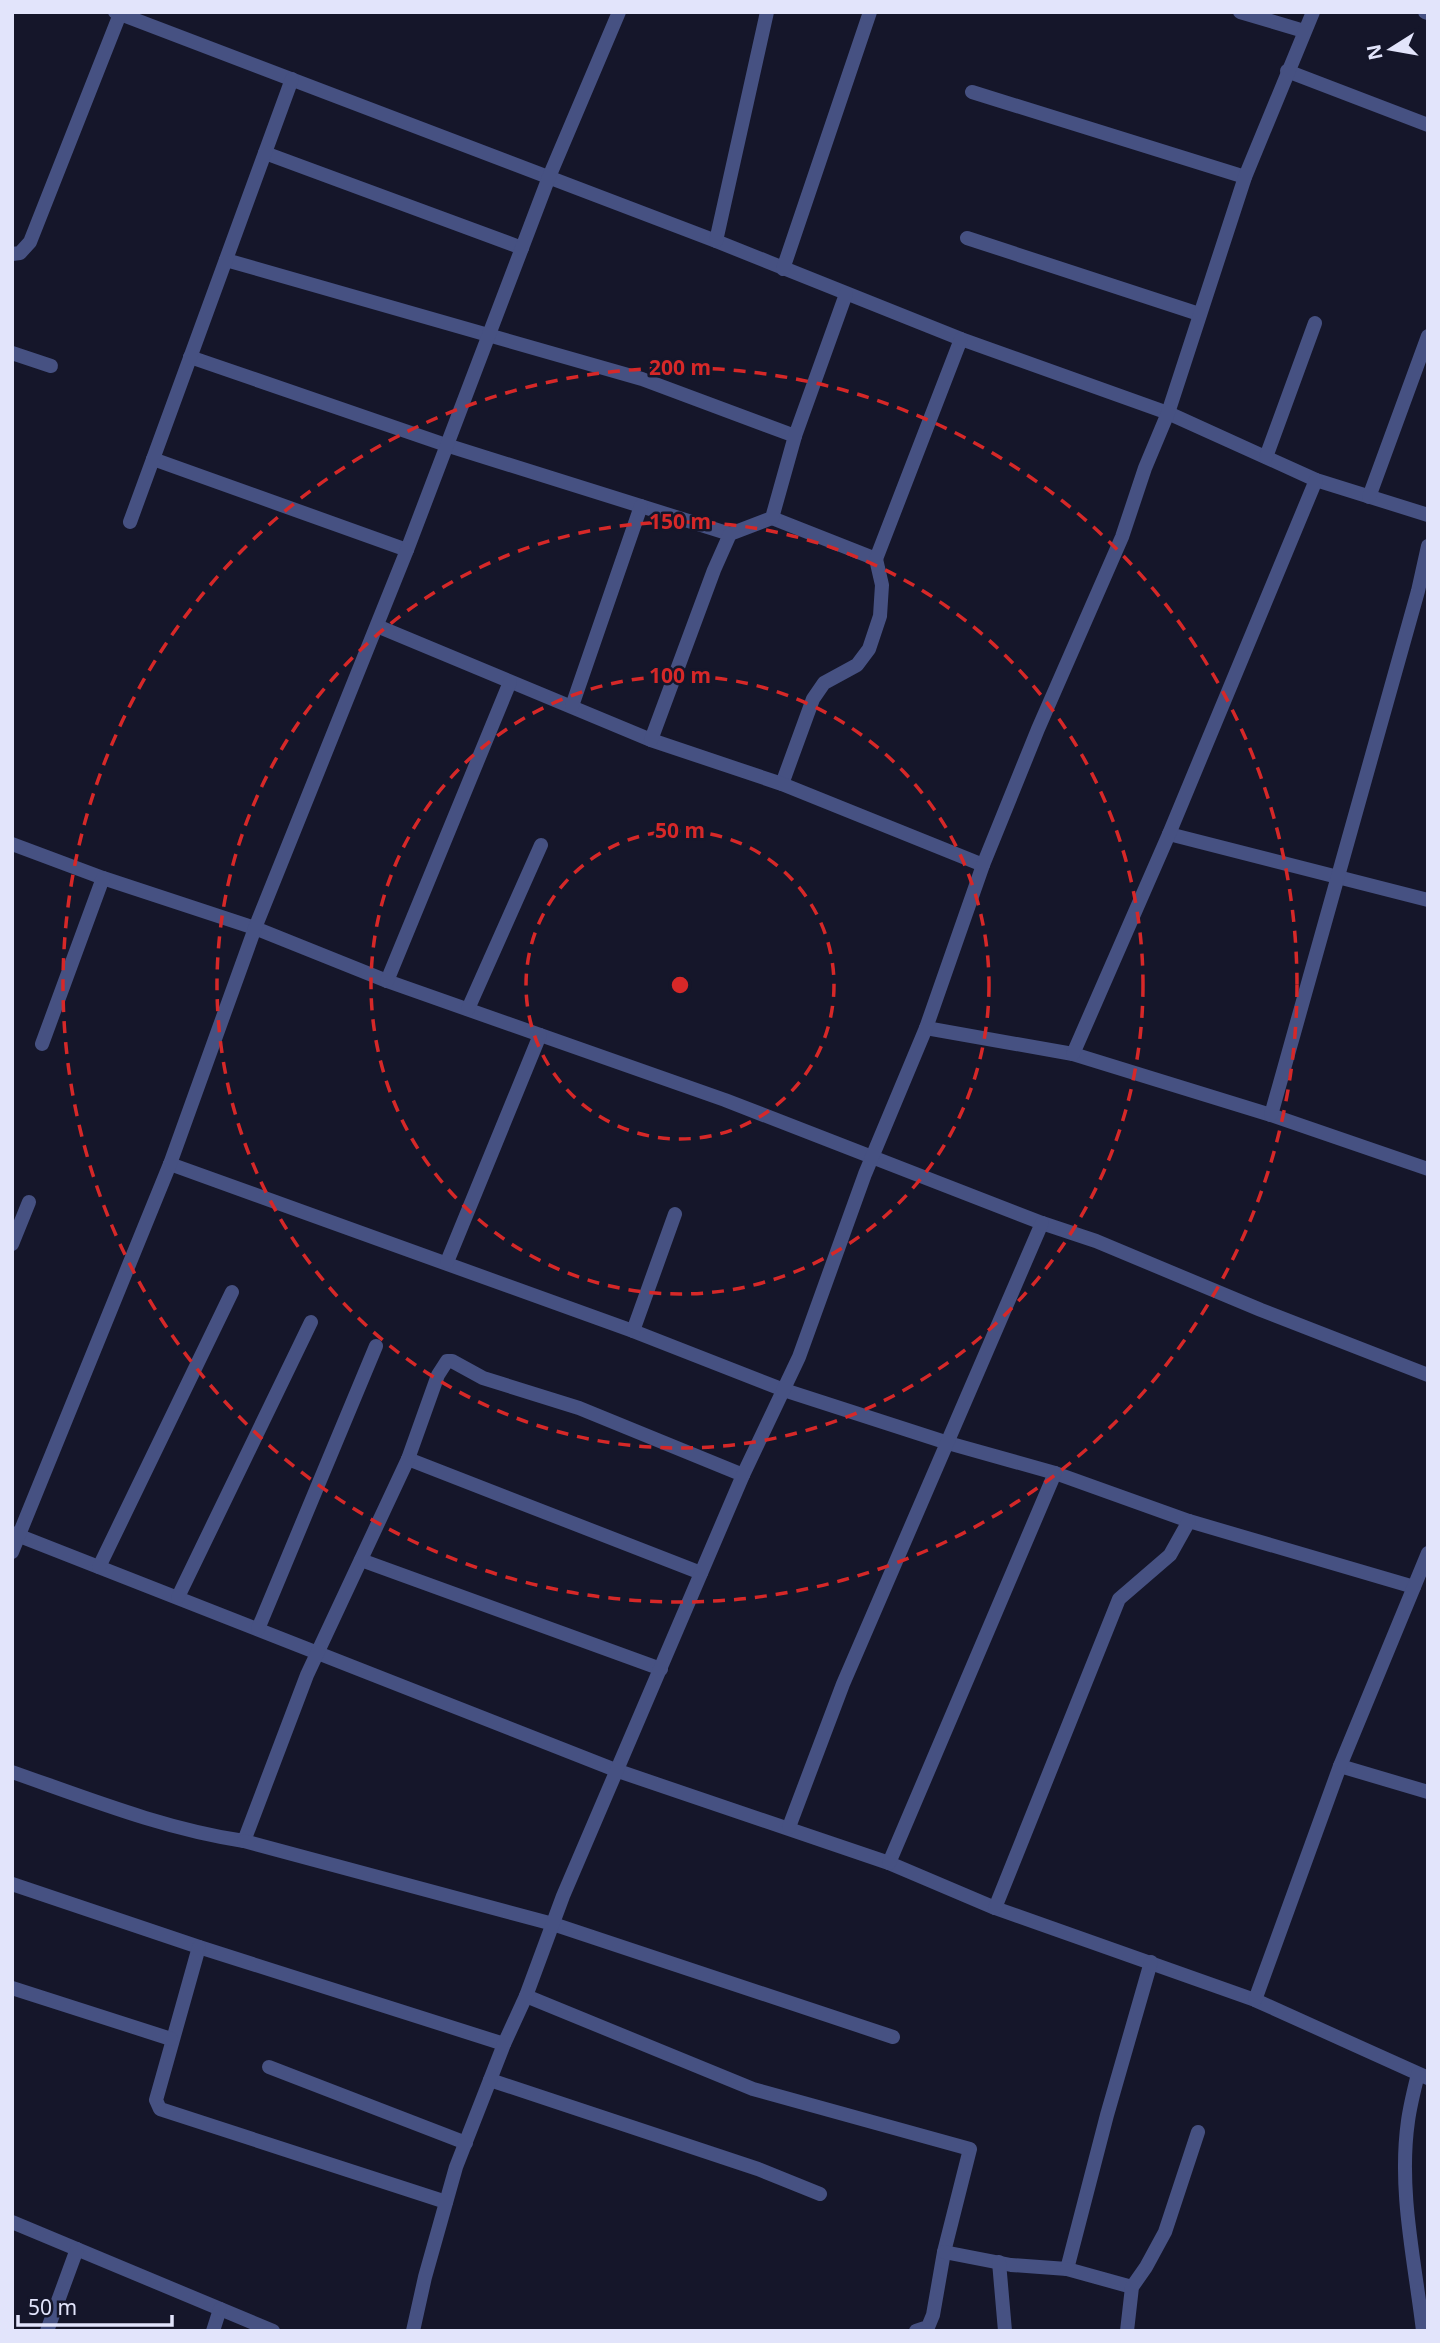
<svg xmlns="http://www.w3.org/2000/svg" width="1440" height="2343" font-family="'Noto Sans',sans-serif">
  <rect width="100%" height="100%" fill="#15162a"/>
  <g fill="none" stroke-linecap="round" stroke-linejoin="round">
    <!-- street -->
    <g stroke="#465182" stroke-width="14">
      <polyline points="115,12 716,241 961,339 1168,413 1316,480 1428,515"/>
      <polyline points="1240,12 1304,31"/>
      <polyline points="1425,12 1428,13"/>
      <polyline points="1287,71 1428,125"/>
      <polyline points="972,92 1245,177"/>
      <polyline points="265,153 522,248"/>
      <polyline points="967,238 1199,314"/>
      <polyline points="716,241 767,12"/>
      <polyline points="12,254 20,253 30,242 120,14"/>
      <polyline points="226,260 642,379 795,436"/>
      <polyline points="783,269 870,12"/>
      <polyline points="12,353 51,366"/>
      <polyline points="190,357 446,445 730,534"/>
      <polyline points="1266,457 1315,323"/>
      <polyline points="153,459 407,550"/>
      <polyline points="1369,497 1428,336"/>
      <polyline points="772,518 876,559 882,585 880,616 869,649 857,665 824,683 813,699 782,784"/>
      <polyline points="130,522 292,79"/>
      <polyline points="876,559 961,339"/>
      <polyline points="377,626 651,740 782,784 983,865"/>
      <polyline points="572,706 641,506"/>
      <polyline points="651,740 714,570 730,534 772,518 795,436 846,294"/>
      <polyline points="1169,834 1428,900"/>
      <polyline points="12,844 103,878 255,928 387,981 725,1100 1042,1223 1096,1241 1261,1310 1428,1375"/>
      <polyline points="387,981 510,682"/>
      <polyline points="468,1009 541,845"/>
      <polyline points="926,1028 1073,1054 1271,1115 1428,1169"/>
      <polyline points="42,1044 103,878"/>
      <polyline points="1073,1054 1169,834 1316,480"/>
      <polyline points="1271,1115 1418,591 1428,546"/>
      <polyline points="170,1164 633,1331 784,1390 948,1443 1055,1473 1189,1521 1414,1587"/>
      <polyline points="12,1244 29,1202"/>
      <polyline points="447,1262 540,1035"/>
      <polyline points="633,1331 675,1214"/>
      <polyline points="408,1459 701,1573"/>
      <polyline points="12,1533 618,1771 889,1863 995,1908 1255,2000 1428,2078"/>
      <polyline points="12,1552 170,1164 255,928 407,550 549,177 619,12"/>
      <polyline points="361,1560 661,1669"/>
      <polyline points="99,1567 232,1292"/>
      <polyline points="178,1597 311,1322"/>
      <polyline points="258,1629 376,1346"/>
      <polyline points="1340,1766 1428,1792"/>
      <path d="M12,1772C89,1799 164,1829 244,1841L307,1675L408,1459L438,1375L447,1361H452L483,1378L579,1408L743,1475"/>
      <polyline points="789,1827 843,1684 1042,1223"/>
      <polyline points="244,1841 553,1924 893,2037"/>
      <polyline points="889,1863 1055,1473"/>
      <polyline points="12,1884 199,1947 504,2044"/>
      <polyline points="995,1908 1119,1599 1170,1555 1189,1521"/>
      <polyline points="199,1947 156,2100 160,2109 446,2202"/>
      <polyline points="12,1988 171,2039"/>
      <polyline points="526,1996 753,2089 970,2149 944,2252 933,2315 928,2327 916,2331"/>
      <polyline points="1255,2000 1340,1766 1428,1553"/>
      <polyline points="269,2067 466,2143"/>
      <path d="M1418,2074C1414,2090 1410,2106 1408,2121C1398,2191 1415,2262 1423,2331"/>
      <polyline points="490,2080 758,2169 820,2194"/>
      <polyline points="12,2222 273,2331"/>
      <polyline points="944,2252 1011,2265 1067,2269 1107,2115 1151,1962"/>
      <polyline points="999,2262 1005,2331"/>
      <polyline points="1067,2269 1132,2287"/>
      <polyline points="47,2331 77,2249"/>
      <polyline points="213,2331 220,2309"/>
      <polyline points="413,2331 425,2277 456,2167 504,2044 526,1996 563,1896 743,1475 799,1357 865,1174 926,1028 983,865 1038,729 1122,537 1145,468 1168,413 1245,177 1313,12"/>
      <polyline points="1127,2331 1132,2287 1146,2267 1165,2232 1198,2132"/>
    </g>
  </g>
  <!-- distance rings -->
  <g fill="none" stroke="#d62828" stroke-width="3.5" stroke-dasharray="12 9">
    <circle cx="680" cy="985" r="154"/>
    <circle cx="680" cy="985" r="309"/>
    <circle cx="680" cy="985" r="463"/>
    <circle cx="680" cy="985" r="617"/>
  </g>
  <circle cx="680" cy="985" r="10" fill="#d62828" stroke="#15162a" stroke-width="3.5"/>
  <g font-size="21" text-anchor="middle" font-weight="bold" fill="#d62828" stroke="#15162a" stroke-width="5" stroke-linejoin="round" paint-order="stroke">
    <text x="680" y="375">200 m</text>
    <text x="680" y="529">150 m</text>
    <text x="680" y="683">100 m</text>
    <text x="680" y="838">50 m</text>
  </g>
  <!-- border -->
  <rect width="1440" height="2343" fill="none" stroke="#e2e4fb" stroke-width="28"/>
  <!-- north arrow -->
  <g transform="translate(1391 49) rotate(259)" stroke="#15162a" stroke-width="5" paint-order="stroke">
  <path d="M0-5L12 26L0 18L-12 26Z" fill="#e2e4fb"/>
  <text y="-10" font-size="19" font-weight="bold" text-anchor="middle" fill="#e2e4fb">N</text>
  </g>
  <!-- scale -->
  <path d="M18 2315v10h154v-10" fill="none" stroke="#e2e4fb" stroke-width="3.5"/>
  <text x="28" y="2315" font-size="21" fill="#e2e4fb" stroke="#15162a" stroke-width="5" paint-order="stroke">50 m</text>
</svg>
